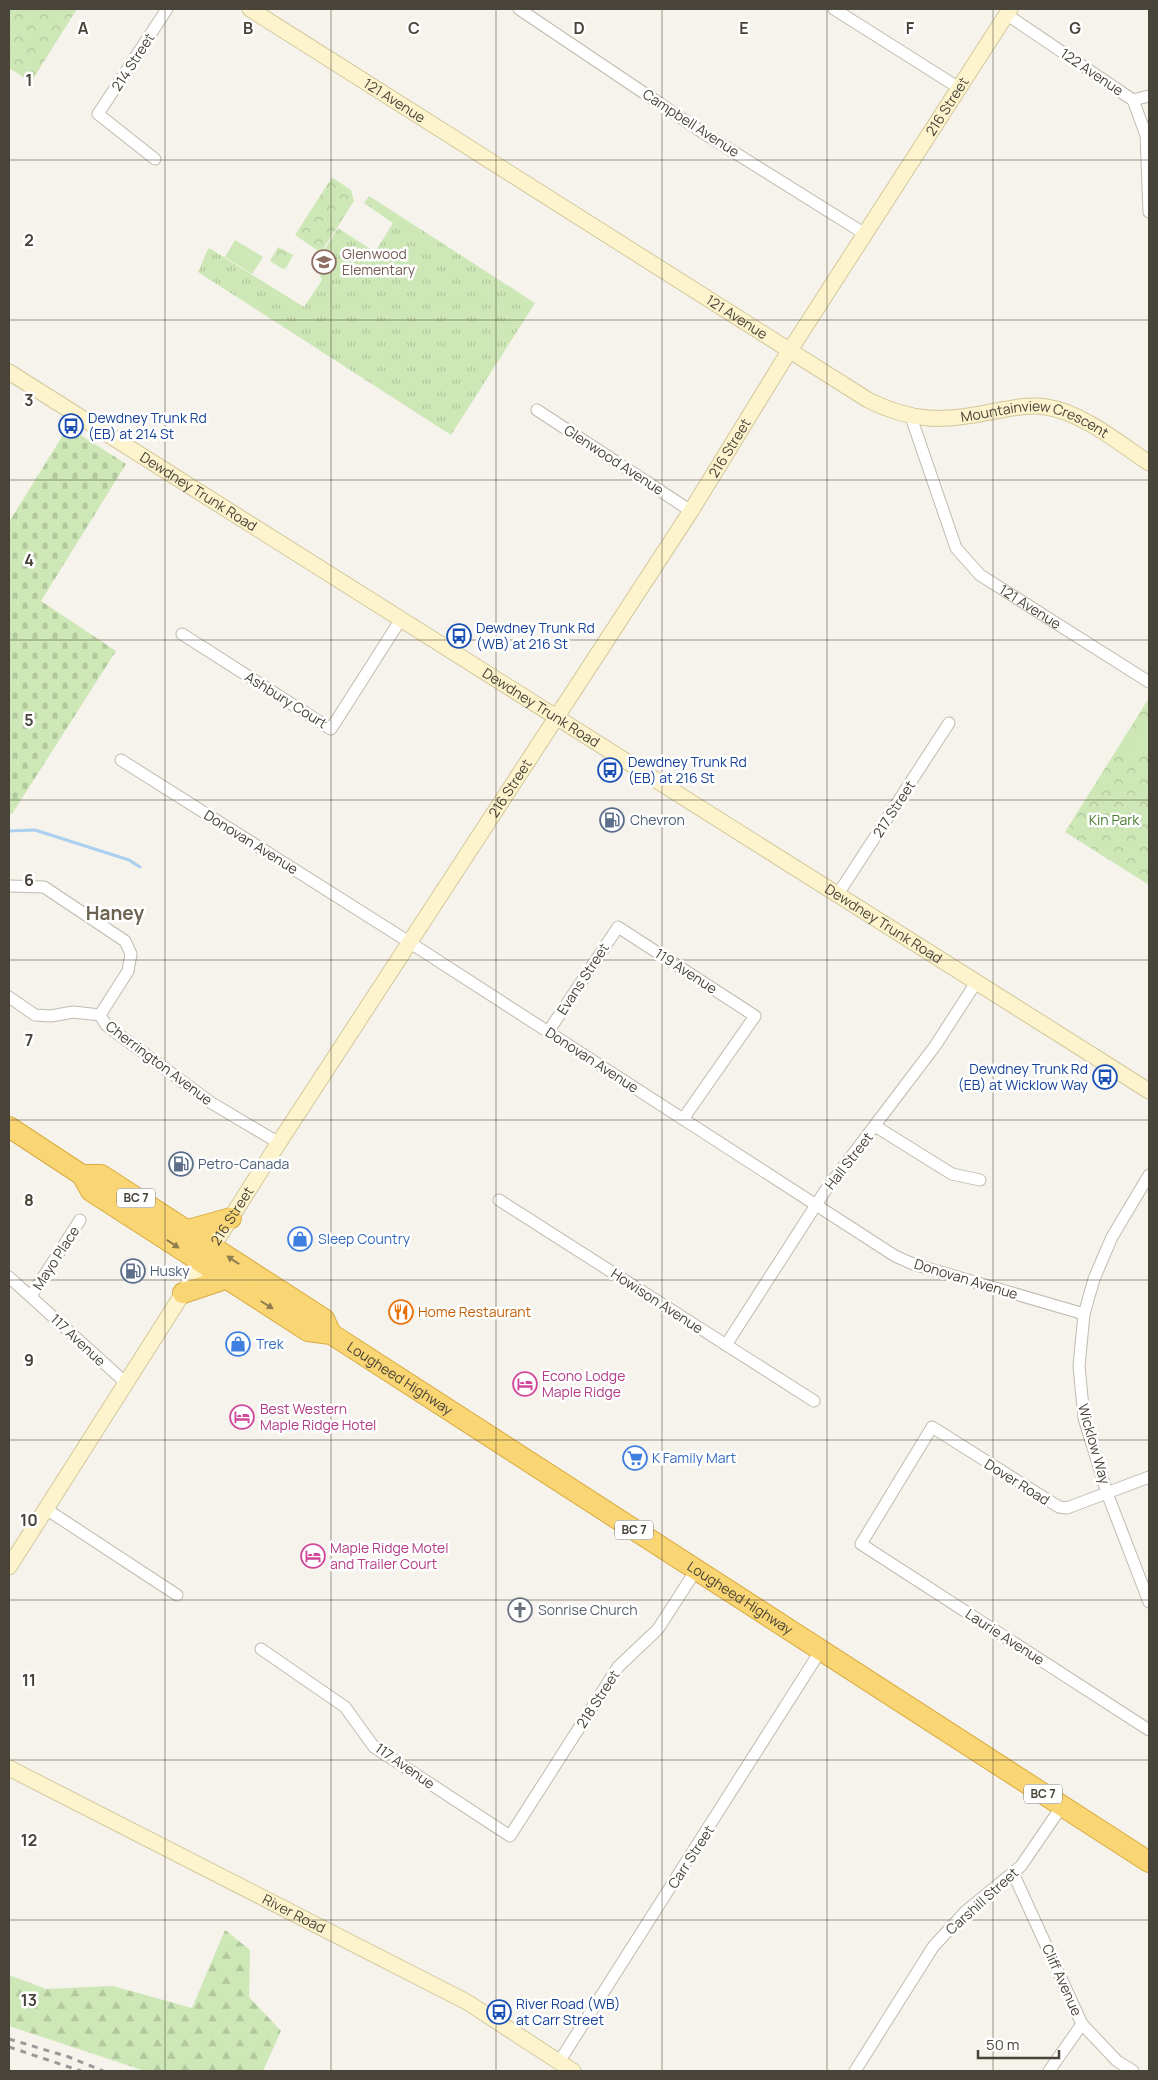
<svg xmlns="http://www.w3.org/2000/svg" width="1158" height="2080" font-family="Manrope,sans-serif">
  <defs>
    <pattern id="grass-tufts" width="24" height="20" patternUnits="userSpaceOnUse" patternTransform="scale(1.25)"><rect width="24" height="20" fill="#cee7b6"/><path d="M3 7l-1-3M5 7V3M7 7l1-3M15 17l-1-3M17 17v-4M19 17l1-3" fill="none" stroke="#b2c79d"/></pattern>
    <pattern id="forest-firs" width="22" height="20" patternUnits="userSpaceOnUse" patternTransform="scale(1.25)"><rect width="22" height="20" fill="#cee7b6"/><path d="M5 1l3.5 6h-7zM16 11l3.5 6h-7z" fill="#b2c79d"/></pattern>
    <pattern id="cemetery-stones" width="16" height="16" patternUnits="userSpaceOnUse" patternTransform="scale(1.25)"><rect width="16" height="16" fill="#cee7b6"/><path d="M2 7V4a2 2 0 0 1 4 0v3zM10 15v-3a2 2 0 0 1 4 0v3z" fill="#b2c79d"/></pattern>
    <pattern id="park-crowns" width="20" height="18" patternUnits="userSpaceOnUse" patternTransform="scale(1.25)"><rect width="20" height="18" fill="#cee7b6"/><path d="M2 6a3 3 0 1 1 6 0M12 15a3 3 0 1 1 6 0" fill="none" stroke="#b2c79d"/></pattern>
  </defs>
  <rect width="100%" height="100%" fill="#f5f3eb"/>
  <!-- grass -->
  <path fill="url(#grass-tufts)" d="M369,196L535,303L451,435L198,272C203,264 203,257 209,248L304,307L322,280L319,274L327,261L320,257L338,228L375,252L393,223L364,203Z"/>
  <!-- forest -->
  <polygon fill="url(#forest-firs)" points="225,1930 250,1950 249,1997 281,2031 263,2071 145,2071 9,2026 9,1975 46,1989 113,1986 192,2008"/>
  <!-- cemetery -->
  <polygon fill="url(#cemetery-stones)" points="68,427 126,464 41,601 116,651 12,814 9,814 9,522"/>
  <!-- park -->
  <g fill="url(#park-crowns)">
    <polygon points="9,9 77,9 31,82 9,68"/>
    <polygon points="333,178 351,190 354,201 322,251 320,252 295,235 331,179"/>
    <polygon points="278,247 293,255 286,268 283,269 270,261"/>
    <polygon points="1149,698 1149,885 1065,832"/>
  </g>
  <!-- pitch -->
  <g fill="#cee7b6">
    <polygon points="235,240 263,257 252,274 225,257"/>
    <polygon points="1146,716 1149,719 1149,744 1141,758 1126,749"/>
  </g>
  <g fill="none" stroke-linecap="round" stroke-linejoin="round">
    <!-- stream -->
    <polyline stroke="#abcfef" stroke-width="3" points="9,831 35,830 129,860 140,867"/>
    <!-- street casing -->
    <g stroke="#c1bbae" stroke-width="13">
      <g id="street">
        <polyline points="519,9 705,134 865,234"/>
        <polyline points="834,9 959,88"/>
        <polyline points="1006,14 1133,100 1146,135 1149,212"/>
        <polyline points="1133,100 1149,96"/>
        <polyline points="155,159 98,114 167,9"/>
        <polyline points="537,410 691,511"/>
        <path id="s1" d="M911,417L956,548L980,575L1149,682"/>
        <polyline points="182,634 331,729 401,619"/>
        <polyline points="121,760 409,942 895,1256 913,1264 1084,1314"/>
        <polyline points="9,886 44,887 125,941 131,954 128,971 100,1015"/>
        <polyline points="838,894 949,723"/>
        <polyline points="9,997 35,1015 51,1016 73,1012 100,1015 106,1025 210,1102 279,1143"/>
        <polyline points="548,1032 618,927 755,1016 683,1119"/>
        <polyline points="875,1126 952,1174 980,1180"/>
        <polyline points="1149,1175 1112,1237 1094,1279 1084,1314 1079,1366 1084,1418 1107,1493 1149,1602"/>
        <polyline points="499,1200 814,1401"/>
        <polyline points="9,1277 126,1383"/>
        <polyline points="31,1296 80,1220"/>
        <polyline points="726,1345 825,1191 935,1046 977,981"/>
        <polyline points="1149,1477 1067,1508 1059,1507 932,1427 861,1544 1149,1730"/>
        <polyline points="46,1509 177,1595"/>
        <polyline points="261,1649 345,1707 374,1747 510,1836 618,1667 658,1629 696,1570"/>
        <polyline points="1013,1873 1082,2024 1117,2061 1133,2071"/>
        <polyline points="559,2062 821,1650"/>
        <polyline points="855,2071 933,1947 966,1911 1021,1866 1062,1806"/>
        <polyline points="1049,2071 1082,2024"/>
      </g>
    </g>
    <!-- secondary casing -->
    <g stroke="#d3c89c" stroke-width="17">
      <g id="secondary">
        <path id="s2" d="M250,9L868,400C912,422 943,422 990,412C1009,409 1027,404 1046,407C1082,412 1120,444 1149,463"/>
        <path id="s3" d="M9,372L1149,1091"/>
        <path id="s4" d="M9,1567L267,1161L691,511L783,361L1010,9"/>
        <path id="s5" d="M9,1768L467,2002L573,2071"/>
      </g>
    </g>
    <!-- highway casing -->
    <g stroke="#d9ab42" stroke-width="22">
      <g id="highway">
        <path id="s6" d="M9,1127L82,1175L91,1191L308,1331L331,1334L339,1339L1149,1862"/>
        <polyline points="82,1175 101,1175 324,1319 331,1334"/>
        <polyline points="188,1230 231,1218"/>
        <polyline points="183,1293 225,1279"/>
      </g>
    </g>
    <!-- street -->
    <use href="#street" stroke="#fff" stroke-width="11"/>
    <!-- secondary -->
    <use href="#secondary" stroke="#fdf4ce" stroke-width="15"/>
    <!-- highway -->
    <use href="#highway" stroke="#f9d573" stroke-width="20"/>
    <!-- rail -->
    <g stroke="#999" stroke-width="3" stroke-dasharray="6 6" stroke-linecap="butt">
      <polyline points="9,2039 69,2057 103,2071"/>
      <polyline points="9,2047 81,2071"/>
    </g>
  </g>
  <!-- one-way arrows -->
  <defs><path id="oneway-solid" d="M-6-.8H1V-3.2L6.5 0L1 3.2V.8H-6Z" transform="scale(1.25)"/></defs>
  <g fill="#8f7e50">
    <use href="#oneway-solid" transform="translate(173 1244) rotate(34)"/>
    <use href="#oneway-solid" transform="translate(233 1260) rotate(-146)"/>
    <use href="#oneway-solid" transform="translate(267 1305) rotate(32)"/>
  </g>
  <!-- grid -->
  <path fill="none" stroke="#494439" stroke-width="1" stroke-opacity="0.55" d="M165,9V2071M331,9V2071M496,9V2071M662,9V2071M827,9V2071M993,9V2071M9,160H1149M9,320H1149M9,480H1149M9,640H1149M9,800H1149M9,960H1149M9,1120H1149M9,1280H1149M9,1440H1149M9,1600H1149M9,1760H1149M9,1920H1149"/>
  <!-- icons -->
  <defs>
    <g id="school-ring" transform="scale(1.25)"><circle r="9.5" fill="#fff" stroke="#8d6e63" stroke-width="1.5"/><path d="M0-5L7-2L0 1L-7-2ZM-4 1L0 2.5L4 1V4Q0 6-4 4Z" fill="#8d6e63"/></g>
    <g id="bus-ring" transform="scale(1.25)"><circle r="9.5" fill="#fff" stroke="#1a4fb4" stroke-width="1.5"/><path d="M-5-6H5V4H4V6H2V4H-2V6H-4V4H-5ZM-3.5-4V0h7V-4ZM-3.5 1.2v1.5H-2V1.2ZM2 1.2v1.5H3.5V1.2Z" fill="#1a4fb4"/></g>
    <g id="fuel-ring" transform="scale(1.25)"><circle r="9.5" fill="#fff" stroke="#5c6f8a" stroke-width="1.5"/><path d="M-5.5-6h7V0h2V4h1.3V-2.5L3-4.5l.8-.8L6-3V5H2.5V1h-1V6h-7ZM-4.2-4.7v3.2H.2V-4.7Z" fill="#5c6f8a"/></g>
    <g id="shop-ring" transform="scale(1.25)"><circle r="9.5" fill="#fff" stroke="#3f7fe0" stroke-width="1.5"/><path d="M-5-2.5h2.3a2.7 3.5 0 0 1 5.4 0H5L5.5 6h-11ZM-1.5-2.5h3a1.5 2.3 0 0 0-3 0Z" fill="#3f7fe0"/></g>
    <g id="restaurant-ring" transform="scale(1.25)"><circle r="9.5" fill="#fff" stroke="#e8710a" stroke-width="1.5"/><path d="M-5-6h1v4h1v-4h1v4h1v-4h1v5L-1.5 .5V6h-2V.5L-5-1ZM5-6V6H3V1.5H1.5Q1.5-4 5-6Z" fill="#e8710a"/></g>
    <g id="hotel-ring" transform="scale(1.25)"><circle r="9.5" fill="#fff" stroke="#d1479c" stroke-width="1.5"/><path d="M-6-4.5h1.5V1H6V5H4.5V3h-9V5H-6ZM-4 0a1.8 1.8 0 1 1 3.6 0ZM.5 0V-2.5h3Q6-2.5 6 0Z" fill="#d1479c"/></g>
    <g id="supermarket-ring" transform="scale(1.25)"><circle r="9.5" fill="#fff" stroke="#3f7fe0" stroke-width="1.5"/><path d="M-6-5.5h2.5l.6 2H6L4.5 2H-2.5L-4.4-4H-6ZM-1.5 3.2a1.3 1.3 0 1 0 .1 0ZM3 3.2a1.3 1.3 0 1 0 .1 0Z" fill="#3f7fe0"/></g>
    <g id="church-ring" transform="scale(1.25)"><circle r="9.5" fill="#fff" stroke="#6b7280" stroke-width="1.5"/><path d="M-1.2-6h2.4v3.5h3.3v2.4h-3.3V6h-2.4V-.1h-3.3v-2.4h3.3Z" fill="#6b7280"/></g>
  </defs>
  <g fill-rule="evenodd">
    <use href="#school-ring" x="324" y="262"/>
    <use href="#bus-ring" x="71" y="426"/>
    <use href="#bus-ring" x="459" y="636"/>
    <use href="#bus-ring" x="610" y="770"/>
    <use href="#fuel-ring" x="612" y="820"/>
    <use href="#bus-ring" x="1105" y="1077"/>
    <use href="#fuel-ring" x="181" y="1164"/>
    <use href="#shop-ring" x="300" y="1239"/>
    <use href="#fuel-ring" x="133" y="1271"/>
    <use href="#restaurant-ring" x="401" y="1312"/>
    <use href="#shop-ring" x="238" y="1344"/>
    <use href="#hotel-ring" x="525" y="1384"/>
    <use href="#hotel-ring" x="242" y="1417"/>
    <use href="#supermarket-ring" x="635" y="1458"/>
    <use href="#hotel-ring" x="313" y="1556"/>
    <use href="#church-ring" x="520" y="1610"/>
    <use href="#bus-ring" x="499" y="2012"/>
  </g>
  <g text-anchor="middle" stroke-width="5" stroke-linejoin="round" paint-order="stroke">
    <!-- shield labels -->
    <g fill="#fff" stroke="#807c74" stroke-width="1">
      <rect x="117" y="1188.5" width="38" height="19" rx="4"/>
      <rect x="615" y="1520.5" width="38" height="19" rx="4"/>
      <rect x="1024" y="1784.5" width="38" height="19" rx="4"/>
    </g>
    <g font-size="12" font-weight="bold" fill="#494439">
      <text x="136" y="1202">BC 7</text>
      <text x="634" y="1534">BC 7</text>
      <text x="1043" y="1798">BC 7</text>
    </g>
    <!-- street labels -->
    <g font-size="14" fill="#494439" stroke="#fff">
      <text transform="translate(133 62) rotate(-57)" y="5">214 Street</text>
      <text transform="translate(1092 72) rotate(34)" y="5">122 Avenue</text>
      <text dy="5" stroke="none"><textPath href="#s2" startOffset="171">121 Avenue</textPath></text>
      <text dy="5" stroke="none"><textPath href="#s4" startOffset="1736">216 Street</textPath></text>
      <text transform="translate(691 123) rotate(33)" y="5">Campbell Avenue</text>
      <text dy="5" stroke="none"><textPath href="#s2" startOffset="576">121 Avenue</textPath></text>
      <text dy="5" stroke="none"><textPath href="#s2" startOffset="904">Mountainview Crescent</textPath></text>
      <text dy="5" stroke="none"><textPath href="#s4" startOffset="1331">216 Street</textPath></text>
      <text transform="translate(614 460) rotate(33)" y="5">Glenwood Avenue</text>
      <text dy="5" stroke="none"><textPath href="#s3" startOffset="224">Dewdney Trunk Road</textPath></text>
      <text dy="5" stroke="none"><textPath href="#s1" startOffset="234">121 Avenue</textPath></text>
      <text transform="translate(286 700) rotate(32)" y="5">Ashbury Court</text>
      <text dy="5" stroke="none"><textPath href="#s3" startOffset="629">Dewdney Trunk Road</textPath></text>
      <text dy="5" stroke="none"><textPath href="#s4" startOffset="926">216 Street</textPath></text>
      <text transform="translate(894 809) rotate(-57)" y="5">217 Street</text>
      <text transform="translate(251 842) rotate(32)" y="5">Donovan Avenue</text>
      <text dy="5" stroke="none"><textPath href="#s3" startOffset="1034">Dewdney Trunk Road</textPath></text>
      <text transform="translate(686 971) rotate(33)" y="5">119 Avenue</text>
      <text transform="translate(583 979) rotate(-57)" y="5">Evans Street</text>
      <text transform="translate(592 1060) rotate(33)" y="5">Donovan Avenue</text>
      <text transform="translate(159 1063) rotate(37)" y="5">Cherrington Avenue</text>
      <text transform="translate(849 1161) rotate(-52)" y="5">Hall Street</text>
      <text dy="5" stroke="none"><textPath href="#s4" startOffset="416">216 Street</textPath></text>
      <text transform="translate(56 1258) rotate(-57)" y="5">Mayo Place</text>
      <text transform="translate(966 1279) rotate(17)" y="5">Donovan Avenue</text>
      <text transform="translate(657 1301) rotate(33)" y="5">Howison Avenue</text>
      <text transform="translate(78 1340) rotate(43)" y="5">117 Avenue</text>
      <text dy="5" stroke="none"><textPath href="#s6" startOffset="469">Lougheed Highway</textPath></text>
      <text transform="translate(1094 1444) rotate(74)" y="5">Wicklow Way</text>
      <text transform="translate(1017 1482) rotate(32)" y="5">Dover Road</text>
      <text dy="5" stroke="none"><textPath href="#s6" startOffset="874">Lougheed Highway</textPath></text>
      <text transform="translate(1005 1637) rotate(33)" y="5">Laurie Avenue</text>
      <text transform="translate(598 1699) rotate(-57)" y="5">218 Street</text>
      <text transform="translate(405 1766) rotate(35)" y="5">117 Avenue</text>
      <text transform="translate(691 1857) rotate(-57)" y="5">Carr Street</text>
      <text transform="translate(982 1901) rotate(-42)" y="5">Carshill Street</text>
      <text dy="5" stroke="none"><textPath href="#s5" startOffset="320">River Road</textPath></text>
      <text transform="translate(1062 1980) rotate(66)" y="5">Cliff Avenue</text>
    </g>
    <!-- education labels -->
    <g font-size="14" fill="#785e54" stroke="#fff" text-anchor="start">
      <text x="342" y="259">Glenwood<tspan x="342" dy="16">Elementary</tspan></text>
    </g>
    <!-- transit labels -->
    <g font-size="14" fill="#164399" stroke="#fff" text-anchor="start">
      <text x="88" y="423">Dewdney Trunk Rd<tspan x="88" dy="16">(EB) at 214 St</tspan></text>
      <text x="476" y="633">Dewdney Trunk Rd<tspan x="476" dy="16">(WB) at 216 St</tspan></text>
      <text x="628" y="767">Dewdney Trunk Rd<tspan x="628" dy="16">(EB) at 216 St</tspan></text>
      <text x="1088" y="1074" text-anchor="end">Dewdney Trunk Rd<tspan x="1088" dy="16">(EB) at Wicklow Way</tspan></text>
      <text x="516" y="2009">River Road (WB)<tspan x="516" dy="16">at Carr Street</tspan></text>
    </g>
    <!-- service labels -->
    <g font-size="14" fill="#4e5e75" stroke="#fff" text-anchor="start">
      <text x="630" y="825">Chevron</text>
      <text x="198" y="1169">Petro-Canada</text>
      <text x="150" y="1276">Husky</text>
    </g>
    <!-- park labels -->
    <g font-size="14" fill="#467a2d" stroke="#fff">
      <text x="1114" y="825">Kin Park</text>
    </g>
    <!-- shop labels -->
    <g font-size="14" fill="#366cbe" stroke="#fff" text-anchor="start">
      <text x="318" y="1244">Sleep Country</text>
      <text x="256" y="1349">Trek</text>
      <text x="652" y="1463">K Family Mart</text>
    </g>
    <!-- food labels -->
    <g font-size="14" fill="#c56008" stroke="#fff" text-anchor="start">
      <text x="418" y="1317">Home Restaurant</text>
    </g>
    <!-- hotel labels -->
    <g font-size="14" fill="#b23c85" stroke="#fff" text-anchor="start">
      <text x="542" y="1381">Econo Lodge<tspan x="542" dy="16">Maple Ridge</tspan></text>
      <text x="260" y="1414">Best Western<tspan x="260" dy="16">Maple Ridge Hotel</tspan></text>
      <text x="330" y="1553">Maple Ridge Motel<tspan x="330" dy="16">and Trailer Court</tspan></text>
    </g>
    <!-- worship labels -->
    <g font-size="14" fill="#5b616d" stroke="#fff" text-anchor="start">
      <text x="538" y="1615">Sonrise Church</text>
    </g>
    <!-- district labels -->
    <g font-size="19" font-weight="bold" fill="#6c6351" stroke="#fff">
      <text x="115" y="920">Haney</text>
    </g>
  </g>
  <g font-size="16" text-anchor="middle" font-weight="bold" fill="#494439" stroke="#fff" stroke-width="5" stroke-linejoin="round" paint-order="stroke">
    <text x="83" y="34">A</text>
    <text x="248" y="34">B</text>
    <text x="414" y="34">C</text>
    <text x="579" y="34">D</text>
    <text x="744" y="34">E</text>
    <text x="910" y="34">F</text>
    <text x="1075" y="34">G</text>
    <text x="29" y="86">1</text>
    <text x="29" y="246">2</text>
    <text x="29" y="406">3</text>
    <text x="29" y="566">4</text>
    <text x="29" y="726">5</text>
    <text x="29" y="886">6</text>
    <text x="29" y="1046">7</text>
    <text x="29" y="1206">8</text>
    <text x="29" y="1366">9</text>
    <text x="29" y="1526">10</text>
    <text x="29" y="1686">11</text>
    <text x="29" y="1846">12</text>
    <text x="29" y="2006">13</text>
  </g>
  <!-- border -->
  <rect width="1158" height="2080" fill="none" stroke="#494439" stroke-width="20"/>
  <!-- scale -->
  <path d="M978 2050v8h81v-8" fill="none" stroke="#494439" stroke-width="2.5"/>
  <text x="986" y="2050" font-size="15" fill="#494439" stroke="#ffffff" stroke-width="4" paint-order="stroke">50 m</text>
</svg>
